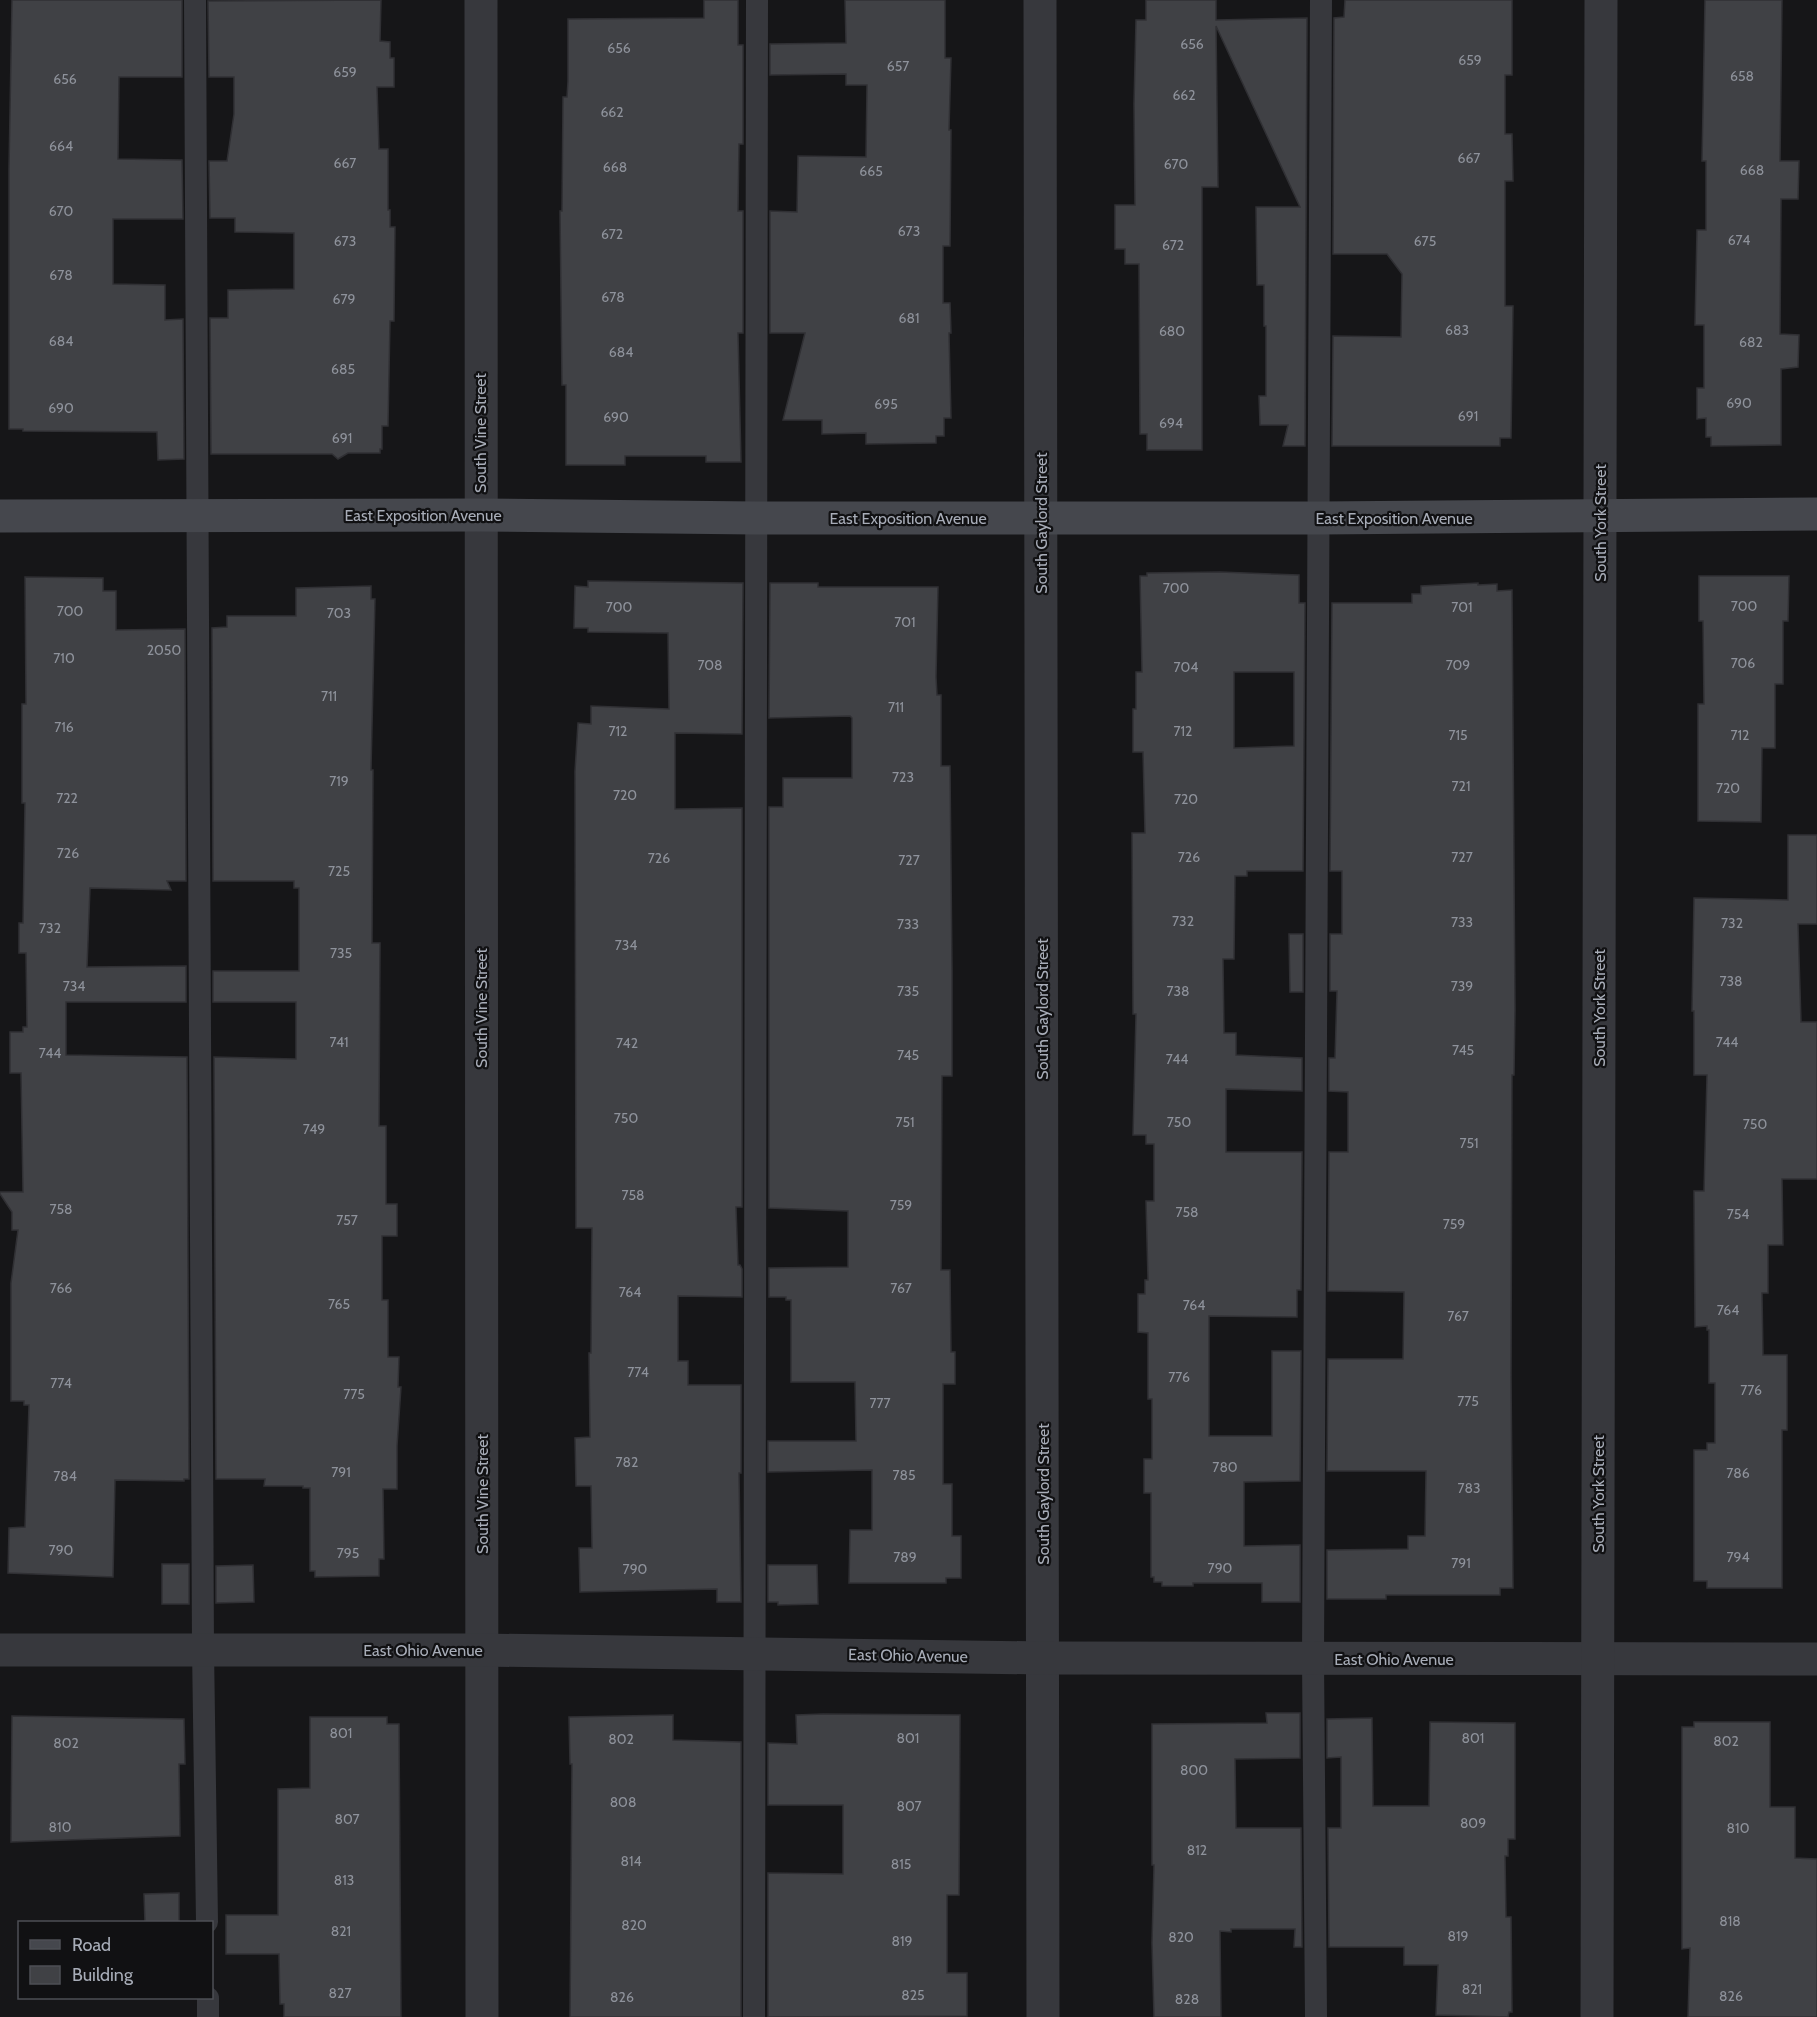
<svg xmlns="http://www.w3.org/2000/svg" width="1817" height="2017" font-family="Cabin,sans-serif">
  <rect width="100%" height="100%" fill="#161618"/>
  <!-- building -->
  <g fill="#404145" stroke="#303034" stroke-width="1.5" fill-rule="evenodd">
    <polygon points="12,0 182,0 182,77 119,77 118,159 182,160 183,219 113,219 113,284 165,285 165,320 183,319 184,459 158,460 157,432 23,431 23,429 9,429 9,168"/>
    <polygon points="381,0 380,41 390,42 390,58 394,58 394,87 377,87 379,149 388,149 388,210 390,210 390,227 395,227 394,321 390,321 388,426 382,426 382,449 380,449 380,453 348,453 338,459 332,454 211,454 210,318 228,318 228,290 294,289 294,233 235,232 235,218 210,218 209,161 227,161 234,114 234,77 209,77 208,1"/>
    <polygon points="704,0 738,0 738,45 743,45 743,144 739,144 738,211 743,211 743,333 738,333 741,462 706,462 706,456 625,456 625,465 566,465 566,385 562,385 560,211 562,211 563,97 567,97 568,81 568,19 704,18"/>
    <polygon points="845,0 945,0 945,58 951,58 949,130 951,130 950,246 943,246 943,303 950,303 951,333 949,333 951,418 944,418 944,436 936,436 936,443 866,444 866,433 822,434 822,420 783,420 805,333 770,333 770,211 797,212 798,156 866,157 867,85 846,85 846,74 770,75 770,44 846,43"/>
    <polygon points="1146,0 1216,0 1216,20 1307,18 1305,446 1283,446 1288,425 1260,425 1259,396 1266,396 1266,326 1264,326 1264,285 1257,285 1256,207 1300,207 1216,26 1218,187 1202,187 1202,450 1147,450 1147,434 1140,434 1139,264 1125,264 1125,249 1115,249 1115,205 1135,205 1134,104 1136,20 1146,20"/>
    <polygon points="1345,0 1512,0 1512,75 1505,75 1505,134 1512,134 1513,181 1505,181 1505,306 1513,306 1511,438 1500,438 1500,446 1332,446 1333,336 1401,337 1402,274 1387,254 1333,254 1334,18 1344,17"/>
    <polygon points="1705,0 1782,0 1780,161 1799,161 1798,199 1781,199 1780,334 1799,335 1798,367 1781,369 1781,445 1711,446 1711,437 1706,437 1706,418 1697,419 1697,388 1704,388 1704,325 1695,325 1697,230 1706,230 1706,161 1702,161"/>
    <path d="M1220,572L1299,575V603H1305L1303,871H1247V876H1235L1234,959H1223L1224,1033H1236V1055L1302,1058V1091L1226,1089V1152H1302L1301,1290H1297V1317L1209,1316V1436H1272V1351H1301L1300,1481L1244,1482V1546L1300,1545V1602H1262V1583H1193V1586H1162V1582H1154V1577H1151V1493H1144V1459H1152V1399H1148V1333L1138,1332V1294H1145V1280H1148L1146,1201H1154V1144H1146V1135H1133L1136,1014H1133L1132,833H1145L1143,752H1133V709H1136V672H1142L1140,576H1147V573ZM1234,672H1294V746L1234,748Z"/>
    <polygon points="1699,576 1789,576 1788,621 1783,621 1783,684 1775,684 1775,748 1762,748 1761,822 1698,821 1698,704 1704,704 1703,621 1699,621"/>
    <polygon points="25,577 103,578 103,591 116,591 116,630 185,629 186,881 167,881 171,890 90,888 87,967 186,966 186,1002 66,1002 66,1055 187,1057 189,1479 184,1479 184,1481 115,1480 113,1577 8,1573 9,1528 25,1527 29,1405 24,1405 24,1401 11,1401 11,1283 18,1230 12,1230 12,1212 0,1194 0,1192 23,1192 21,1073 10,1073 10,1032 23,1032 23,1027 27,1027 26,953 19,953 19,923 23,923 25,803 22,803 22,704 26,704"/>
    <polygon points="588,581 743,583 742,734 675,733 675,809 742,808 742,1207 736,1207 738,1265 740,1265 742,1269 742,1297 678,1296 678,1361 688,1361 688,1385 741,1385 741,1473 739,1473 741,1602 717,1602 717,1589 580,1592 579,1548 592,1548 591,1486 576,1486 575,1438 590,1437 589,1353 591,1353 592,1228 576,1228 575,771 578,723 591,724 591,706 669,709 668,633 588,632 588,628 574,628 575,586 588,587"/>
    <polygon points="770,583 818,583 818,587 938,587 936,677 937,695 941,695 941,766 950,766 952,970 952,1076 942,1076 941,1270 950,1270 951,1352 955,1352 955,1384 943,1384 943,1484 952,1484 952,1536 961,1536 961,1578 946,1578 946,1583 849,1583 850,1530 872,1530 872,1470 768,1472 768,1441 856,1441 855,1382 791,1382 791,1300 786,1300 786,1297 769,1297 769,1268 848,1267 848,1211 769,1208 769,807 783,807 783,778 852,778 852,718 850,716 769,718"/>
    <polygon points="1478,583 1478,585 1497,584 1497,591 1512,590 1515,1009 1514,1075 1512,1075 1511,1377 1513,1588 1500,1588 1500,1595 1386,1595 1386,1599 1327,1599 1327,1550 1408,1549 1408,1536 1425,1536 1426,1471 1327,1471 1328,1359 1403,1359 1404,1292 1328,1291 1329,1152 1348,1152 1348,1092 1329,1091 1329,1058 1335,1058 1337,991 1330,991 1330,934 1342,934 1342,871 1330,871 1332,603 1412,603 1412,594 1421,594 1421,586"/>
    <polygon points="371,586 371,599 375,599 371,770 373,770 372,943 380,943 379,1126 386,1126 386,1204 397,1204 397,1236 382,1236 382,1300 388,1300 388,1357 399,1357 398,1387 401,1387 397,1446 397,1489 383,1489 384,1559 379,1559 379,1576 315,1577 315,1571 310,1571 310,1488 303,1488 303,1486 264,1486 265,1479 216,1479 214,1057 296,1059 296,1002 213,1002 213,971 299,971 299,888 294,888 294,881 213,881 212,628 227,627 227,616 296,616 296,588"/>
    <polygon points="1788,835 1817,835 1817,924 1798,924 1801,1022 1817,1022 1817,1179 1782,1179 1783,1245 1768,1245 1768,1293 1762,1293 1763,1355 1787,1355 1787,1430 1782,1430 1782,1588 1707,1588 1707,1581 1694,1581 1694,1450 1707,1450 1707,1443 1715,1443 1715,1383 1709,1383 1709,1330 1707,1330 1707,1326 1695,1327 1694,1191 1704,1191 1707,1075 1694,1075 1694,1011 1692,1011 1694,898 1788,900"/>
    <polygon points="1289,934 1303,934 1303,992 1290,992"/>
    <rect x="162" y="1564" width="27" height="40"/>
    <polygon points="253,1565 254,1602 216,1603 216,1566"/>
    <polygon points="768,1565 817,1565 818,1604 778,1605 778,1602 768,1602"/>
    <polygon points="1266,1713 1300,1713 1300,1758 1235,1759 1236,1828 1301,1828 1302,1947 1294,1947 1295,1929 1231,1929 1231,1932 1220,1931 1221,2017 1154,2017 1152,1943 1154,1865 1152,1865 1152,1724 1267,1723"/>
    <polygon points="823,1714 960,1715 959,1895 947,1895 947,1973 967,1973 967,2016 768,2017 768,1873 843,1874 843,1805 768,1805 768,1743 797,1744 796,1715"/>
    <polygon points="673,1715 673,1740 741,1742 741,2017 570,2017 572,1764 570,1764 569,1717"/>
    <polygon points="12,1716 184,1719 185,1764 179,1764 180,1836 11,1842"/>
    <polygon points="310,1717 387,1717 387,1724 399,1724 401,2017 284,2017 284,2004 280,2004 279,1954 226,1954 226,1915 278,1915 278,1789 310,1788"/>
    <polygon points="1372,1718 1373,1806 1429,1806 1430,1722 1515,1723 1515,1839 1508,1839 1508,1856 1505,1856 1506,1917 1511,1917 1512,2012 1509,2012 1508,2017 1436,2015 1438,1965 1404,1965 1404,1947 1329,1947 1328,1828 1341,1828 1341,1757 1327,1758 1327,1719"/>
    <polygon points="1694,1722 1770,1722 1770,1807 1795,1807 1795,1858 1817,1859 1817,2017 1688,2017 1690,1948 1682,1949 1682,1727 1694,1727"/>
    <polygon points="179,1893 179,1923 145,1923 144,1894"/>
  </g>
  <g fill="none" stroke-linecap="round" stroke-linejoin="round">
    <!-- lane -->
    <g stroke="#37383d" stroke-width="22">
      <polyline points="195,0 203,1649 207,1922"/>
      <polyline points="208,1998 208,2017"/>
      <polyline points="754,2017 757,0"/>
      <polyline points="1316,2017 1313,1659 1321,0"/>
    </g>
    <!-- street -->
    <g stroke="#37383d" stroke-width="33">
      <polyline points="481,0 482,2017"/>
      <polyline points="1040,0 1043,2017"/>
      <polyline points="0,1650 482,1650 1043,1658 1817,1659"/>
      <polyline points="1597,2017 1601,0"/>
    </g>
    <!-- secondary -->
    <polyline stroke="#45474d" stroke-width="33" points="0,516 480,515 755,518 1320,518 1817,514"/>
  </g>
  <g text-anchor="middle" stroke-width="4.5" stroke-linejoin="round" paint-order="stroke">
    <!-- number labels -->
    <g font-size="14" fill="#8e929b">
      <text x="1192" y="49">656</text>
      <text x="619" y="53">656</text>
      <text x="1470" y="65">659</text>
      <text x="898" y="71">657</text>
      <text x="345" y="77">659</text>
      <text x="1742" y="81">658</text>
      <text x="65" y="84">656</text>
      <text x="1184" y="100">662</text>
      <text x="612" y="117">662</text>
      <text x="61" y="151">664</text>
      <text x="1469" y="163">667</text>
      <text x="345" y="168">667</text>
      <text x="1176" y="169">670</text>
      <text x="615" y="172">668</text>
      <text x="1752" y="175">668</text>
      <text x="871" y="176">665</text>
      <text x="61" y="216">670</text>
      <text x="909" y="236">673</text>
      <text x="612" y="239">672</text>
      <text x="1739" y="245">674</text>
      <text x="345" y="246">673</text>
      <text x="1425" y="246">675</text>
      <text x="1173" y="250">672</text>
      <text x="61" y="280">678</text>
      <text x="613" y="302">678</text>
      <text x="344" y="304">679</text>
      <text x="909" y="323">681</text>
      <text x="1457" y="335">683</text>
      <text x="1172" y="336">680</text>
      <text x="61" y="346">684</text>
      <text x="1751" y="347">682</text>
      <text x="621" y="357">684</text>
      <text x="343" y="374">685</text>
      <text x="1739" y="408">690</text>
      <text x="886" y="409">695</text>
      <text x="61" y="413">690</text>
      <text x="1468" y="421">691</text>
      <text x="616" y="422">690</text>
      <text x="1171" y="428">694</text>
      <text x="342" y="443">691</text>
      <text x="1176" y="593">700</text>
      <text x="1744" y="611">700</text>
      <text x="619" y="612">700</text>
      <text x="1462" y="612">701</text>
      <text x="70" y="616">700</text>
      <text x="339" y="618">703</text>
      <text x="905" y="627">701</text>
      <text x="164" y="655">2050</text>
      <text x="64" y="663">710</text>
      <text x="1743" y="668">706</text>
      <text x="710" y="670">708</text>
      <text x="1458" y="670">709</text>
      <text x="1186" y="672">704</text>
      <text x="329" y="701">711</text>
      <text x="896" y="712">711</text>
      <text x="64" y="732">716</text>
      <text x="618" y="736">712</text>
      <text x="1183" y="736">712</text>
      <text x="1458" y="740">715</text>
      <text x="1740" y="740">712</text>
      <text x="903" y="782">723</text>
      <text x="339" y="786">719</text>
      <text x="1461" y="791">721</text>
      <text x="1728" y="793">720</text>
      <text x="625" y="800">720</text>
      <text x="67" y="803">722</text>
      <text x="1186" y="804">720</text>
      <text x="68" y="858">726</text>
      <text x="1189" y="862">726</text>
      <text x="1462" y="862">727</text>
      <text x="659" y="863">726</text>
      <text x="909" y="865">727</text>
      <text x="339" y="876">725</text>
      <text x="1183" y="926">732</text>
      <text x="1462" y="927">733</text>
      <text x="1732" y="928">732</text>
      <text x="908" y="929">733</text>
      <text x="50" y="933">732</text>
      <text x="626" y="950">734</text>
      <text x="341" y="958">735</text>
      <text x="1731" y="986">738</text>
      <text x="74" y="991">734</text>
      <text x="1462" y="991">739</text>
      <text x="908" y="996">735</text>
      <text x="1178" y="996">738</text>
      <text x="339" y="1047">741</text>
      <text x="1727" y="1047">744</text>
      <text x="627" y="1048">742</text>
      <text x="1463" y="1055">745</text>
      <text x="50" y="1058">744</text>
      <text x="908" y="1060">745</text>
      <text x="1177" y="1064">744</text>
      <text x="626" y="1123">750</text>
      <text x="905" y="1127">751</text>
      <text x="1179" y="1127">750</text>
      <text x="1755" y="1129">750</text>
      <text x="314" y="1134">749</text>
      <text x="1469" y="1148">751</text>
      <text x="633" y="1200">758</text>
      <text x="901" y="1210">759</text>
      <text x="61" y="1214">758</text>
      <text x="1187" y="1217">758</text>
      <text x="1738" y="1219">754</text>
      <text x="347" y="1225">757</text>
      <text x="1454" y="1229">759</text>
      <text x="61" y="1293">766</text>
      <text x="901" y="1293">767</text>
      <text x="630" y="1297">764</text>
      <text x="339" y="1309">765</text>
      <text x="1194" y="1310">764</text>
      <text x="1728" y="1315">764</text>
      <text x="1458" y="1321">767</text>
      <text x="638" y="1377">774</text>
      <text x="1179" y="1382">776</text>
      <text x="61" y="1388">774</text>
      <text x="1751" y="1395">776</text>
      <text x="354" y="1399">775</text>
      <text x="1468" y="1406">775</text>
      <text x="880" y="1408">777</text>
      <text x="627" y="1467">782</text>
      <text x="1225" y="1472">780</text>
      <text x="341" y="1477">791</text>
      <text x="1738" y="1478">786</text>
      <text x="904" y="1480">785</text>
      <text x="65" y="1481">784</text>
      <text x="1469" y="1493">783</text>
      <text x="61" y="1555">790</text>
      <text x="348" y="1558">795</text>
      <text x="905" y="1562">789</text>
      <text x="1738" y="1562">794</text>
      <text x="1461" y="1568">791</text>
      <text x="1220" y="1573">790</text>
      <text x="635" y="1574">790</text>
      <text x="341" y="1738">801</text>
      <text x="908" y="1743">801</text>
      <text x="1473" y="1743">801</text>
      <text x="621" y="1744">802</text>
      <text x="1726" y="1746">802</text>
      <text x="66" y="1748">802</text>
      <text x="1194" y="1775">800</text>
      <text x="623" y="1807">808</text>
      <text x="909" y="1811">807</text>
      <text x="347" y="1824">807</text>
      <text x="1473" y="1828">809</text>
      <text x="60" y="1832">810</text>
      <text x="1738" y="1833">810</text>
      <text x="1197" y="1855">812</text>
      <text x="631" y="1866">814</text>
      <text x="901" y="1869">815</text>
      <text x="344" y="1885">813</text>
      <text x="1730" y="1926">818</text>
      <text x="634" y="1930">820</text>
      <text x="341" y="1936">821</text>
      <text x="1458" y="1941">819</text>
      <text x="1181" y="1942">820</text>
      <text x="902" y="1946">819</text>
      <text x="1472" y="1994">821</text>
      <text x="340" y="1998">827</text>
      <text x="913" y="2000">825</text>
      <text x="1731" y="2001">826</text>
      <text x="622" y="2002">826</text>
      <text x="1187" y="2004">828</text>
    </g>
    <!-- street labels -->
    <g font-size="16" fill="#a8adb8" stroke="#111113">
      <text transform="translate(480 433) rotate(-90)" y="6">South Vine Street</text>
      <text x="423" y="521">East Exposition Avenue</text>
      <text x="908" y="524">East Exposition Avenue</text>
      <text x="1394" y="524">East Exposition Avenue</text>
      <text transform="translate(1041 523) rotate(-90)" y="6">South Gaylord Street</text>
      <text transform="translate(1600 523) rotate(-90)" y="6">South York Street</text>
      <text transform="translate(481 1008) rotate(-90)" y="6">South Vine Street</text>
      <text transform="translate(1599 1008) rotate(-90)" y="6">South York Street</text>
      <text transform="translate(1042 1009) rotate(-90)" y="6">South Gaylord Street</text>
      <text transform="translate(482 1494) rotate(-90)" y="6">South Vine Street</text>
      <text transform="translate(1043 1494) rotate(-90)" y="6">South Gaylord Street</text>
      <text transform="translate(1598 1494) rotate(-90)" y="6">South York Street</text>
      <text x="423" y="1656">East Ohio Avenue</text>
      <text transform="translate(908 1655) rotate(1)" y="6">East Ohio Avenue</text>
      <text x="1394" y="1665">East Ohio Avenue</text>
    </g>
  </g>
  <!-- legend -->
  <rect x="18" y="1921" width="195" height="78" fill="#111113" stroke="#4d4f55" stroke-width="1.5"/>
  <rect x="30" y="1940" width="30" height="9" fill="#45474d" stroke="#4d4f55" stroke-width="1.5"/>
  <text x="72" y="1951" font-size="18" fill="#a8adb8">Road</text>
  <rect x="30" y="1966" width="30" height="18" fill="#404145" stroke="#4d4f55" stroke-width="1.5"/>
  <text x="72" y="1981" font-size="18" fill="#a8adb8">Building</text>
</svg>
